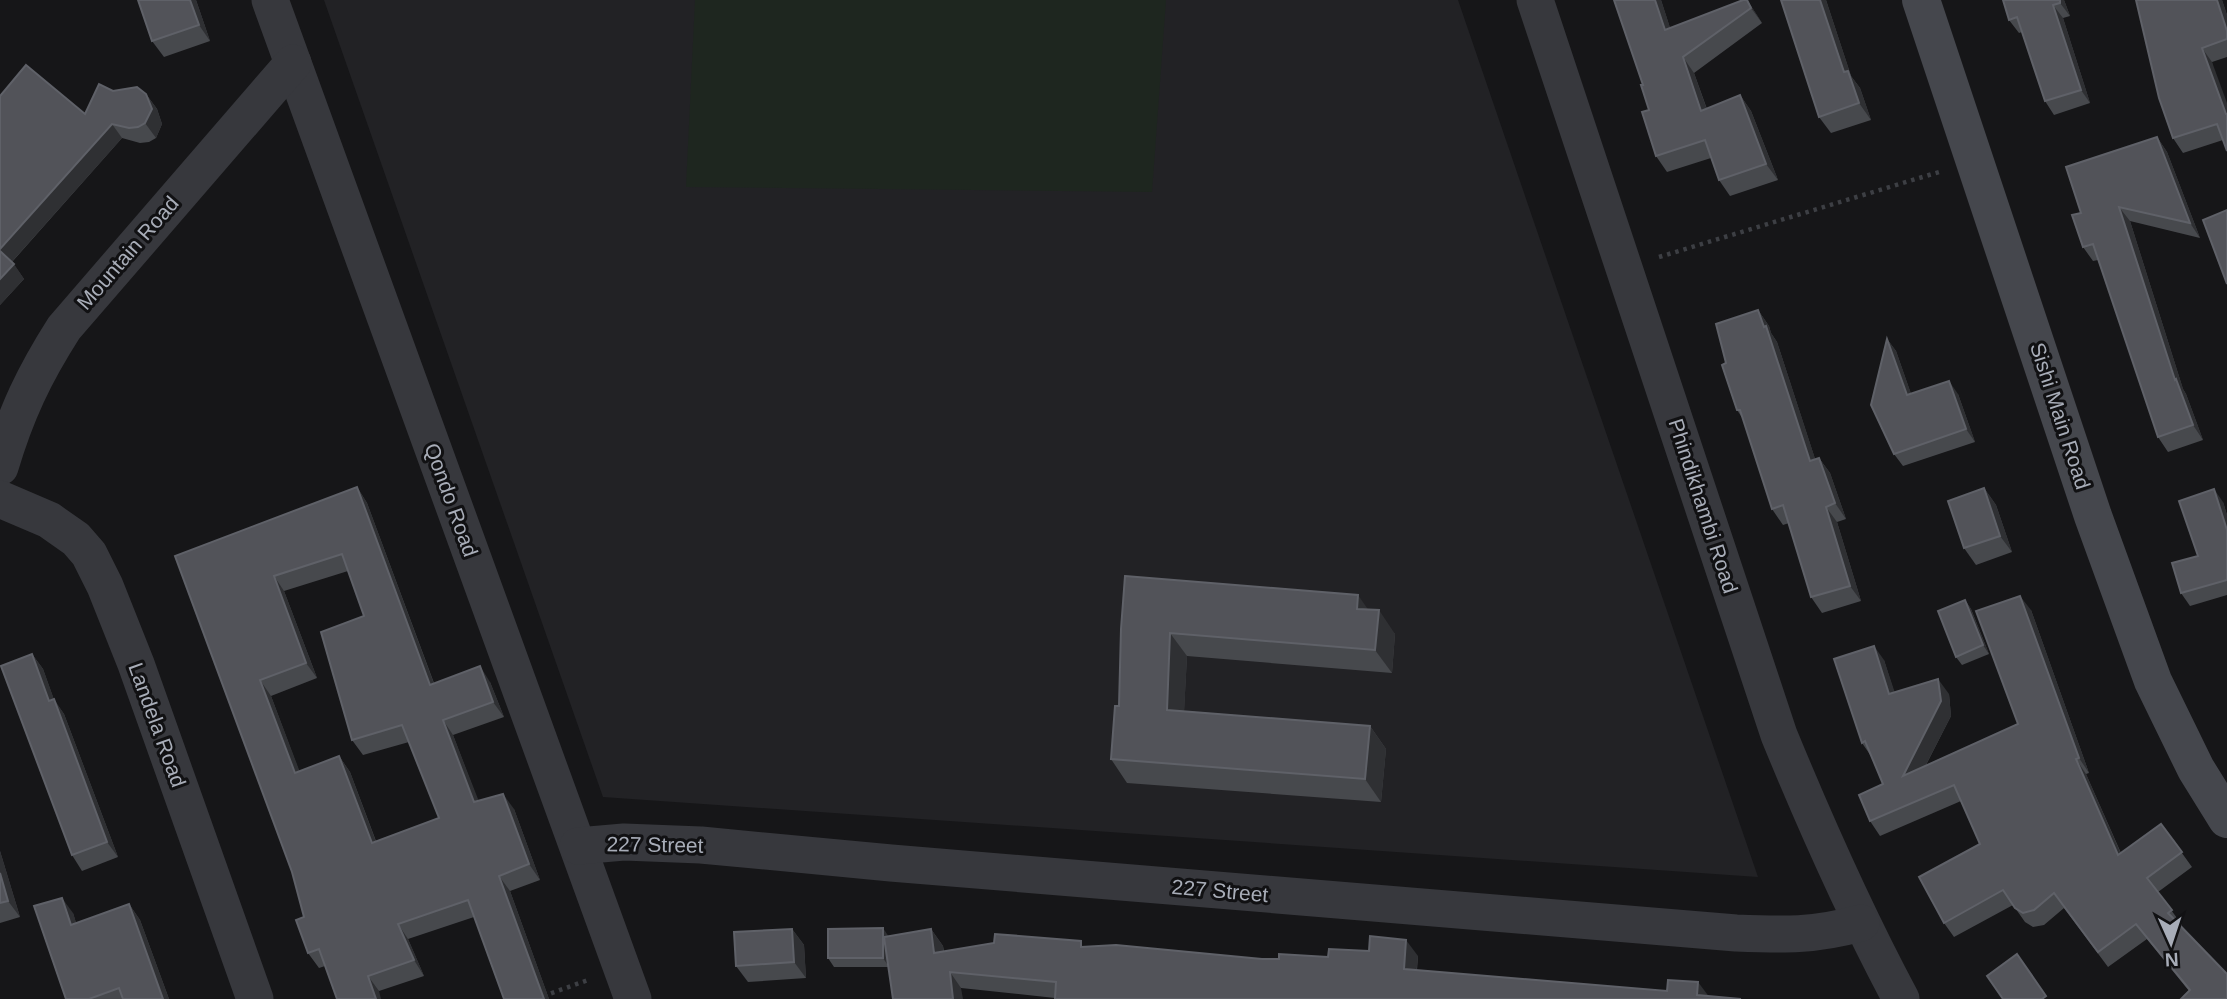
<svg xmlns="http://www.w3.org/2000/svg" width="2227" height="999" font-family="Helvetica,sans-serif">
  <rect width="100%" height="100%" fill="#161618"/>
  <!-- built -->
  <polygon fill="#222225" points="324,0 1458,0 1758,877 603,797"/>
  <!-- green -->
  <polygon fill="#1e261f" points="695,0 1166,0 1152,192 686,187"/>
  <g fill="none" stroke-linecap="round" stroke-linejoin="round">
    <!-- path -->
    <g stroke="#3d3f44" stroke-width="4.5" stroke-dasharray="3.5 5" stroke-linecap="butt">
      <polyline points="1659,257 1939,172"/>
      <polyline points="535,999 588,980"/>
    </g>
    <!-- street -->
    <g stroke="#37383d" stroke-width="37">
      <polyline points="270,0 633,999"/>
      <path d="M1535,0L1779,735C1816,825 1855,913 1901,999"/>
      <path d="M0,467C16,413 34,375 64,328L293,63"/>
      <polyline points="0,499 49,520 76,539 89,554 105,586 136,664 255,999"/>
      <path d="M578,846L624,842L701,845L891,863L1736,933C1784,935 1814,936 1861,923"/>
    </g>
    <!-- secondary -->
    <polyline stroke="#45474d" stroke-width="38" points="1921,0 2093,516 2153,681 2196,769 2227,819"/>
  </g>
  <!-- wall -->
  <g fill="#47494d" fill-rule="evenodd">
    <polygon points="138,0 196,0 210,41 164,57 152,41"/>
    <polygon points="1614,0 1661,0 1670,28 1747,0 1762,23 1694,73 1707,109 1740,95 1751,111 1778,180 1730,196 1719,180 1711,158 1667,172 1656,156 1649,110 1643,85"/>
    <polygon points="1781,0 1826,0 1851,76 1860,88 1871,120 1831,133 1819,117"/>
    <polygon points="2003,0 2064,0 2070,16 2063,18 2090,103 2054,115 2045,101 2022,32 2019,33 2009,20"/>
    <polygon points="2136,0 2222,0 2227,15 2227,57 2212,62 2223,140 2183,153 2173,138"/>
    <polygon points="146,94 157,109 162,124 156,138 149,142 140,143 122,138 12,262 24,279 0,305 0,96 85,114"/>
    <polygon points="2157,137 2167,152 2200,238 2130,221 2183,389 2186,394 2203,440 2168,452 2158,437 2098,260 2093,261 2083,247"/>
    <polygon points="1758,310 1769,326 1771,333 1777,342 1815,459 1819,458 1830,473 1846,519 1837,522 1861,601 1822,613 1811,597 1789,523 1783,525 1772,509 1743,419 1737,410 1726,363"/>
    <polygon points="1887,339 1896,351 1911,394 1958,394 1975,442 1903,466 1894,454"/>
    <path d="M357,487L367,503L434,683L490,682L504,717L453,735L478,801L514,809L540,880L510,891L549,999H504L474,917L408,939L424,976L379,991L325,966L319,968L308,953L304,917L292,872L175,556ZM348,571L364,616L352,740L363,755L409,742L439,818L376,841L350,772L339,756L299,771L271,696L317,678L284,591Z"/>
    <polygon points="1984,488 1996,505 2012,552 1976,565 1964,548"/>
    <polygon points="2223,502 2227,515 2227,595 2190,606 2181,593"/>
    <polygon points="1965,600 1971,609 1989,654 1962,665 1956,657"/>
    <polygon points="1368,610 1395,634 1392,673 1187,656 1184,711 1370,726 1386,749 1381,802 1127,783 1111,759 1119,706 1121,629"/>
    <polygon points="2031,610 2089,773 2086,774 2121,853 2161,824 2192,867 2158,892 2182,925 2181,926 2227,974 2189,991 2147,939 2108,967 2064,908 2044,925 2033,927 2025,922 2013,905 1954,937 1944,923 1980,844 1961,801 1880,836 1870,821 1883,784 1871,756 1862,743 1884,660 1894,692 1949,694 1951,716 1926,765 2018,724"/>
    <polygon points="32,654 43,669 54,700 64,714 118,857 82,871 72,855"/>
    <polygon points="0,851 20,917 0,923"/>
    <polygon points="129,904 140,920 169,999 66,999 73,913 76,923"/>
    <polygon points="792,929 804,945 806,978 748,982 736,966"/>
    <polygon points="931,929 943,946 944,951 1085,947 1262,959 1418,956 1417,970 1708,996 1055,998 961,988 888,967 834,967 828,958 888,936"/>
  </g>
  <!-- shaded-wall -->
  <g fill="#2f3033">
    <polygon points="190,0 196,0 210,41 199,25"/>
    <polygon points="1655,0 1661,0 1676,46 1665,30"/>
    <polygon points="1747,0 1757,15 1762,23 1751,8"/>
    <polygon points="1820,0 1826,0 1851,76 1860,88 1871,120 1859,103 1844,72"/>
    <polygon points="2060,0 2064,0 2070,16 2060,3"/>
    <polygon points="2217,0 2222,0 2227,15 2227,31"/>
    <polygon points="2053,5 2063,18 2090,103 2081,90"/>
    <polygon points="2202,48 2212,62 2227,103 2227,116"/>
    <polygon points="1683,57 1694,73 1713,127 1701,111"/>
    <polygon points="146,94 157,109 162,124 156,138 145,123"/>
    <polygon points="1740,95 1751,111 1778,180 1766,164"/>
    <polygon points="112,124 122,138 9,265 0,252 0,249"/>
    <polygon points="2157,137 2167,152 2200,238 2190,223"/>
    <polygon points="2119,207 2130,221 2183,389 2186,394 2203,440 2193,425 2175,380"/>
    <polygon points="14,264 24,279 0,305 0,279"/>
    <polygon points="1758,310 1769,326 1771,333 1777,342 1821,477 1810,461"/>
    <polygon points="1887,339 1896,351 1916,408 1907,395"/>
    <polygon points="1949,381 1958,394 1975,442 1966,429"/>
    <polygon points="1819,458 1830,473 1846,519 1835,503"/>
    <polygon points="357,487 367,503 440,700 430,685"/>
    <polygon points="1984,488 1996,505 2012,552 2000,536"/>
    <polygon points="2214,489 2223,502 2227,515 2227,530"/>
    <polygon points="1826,507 1837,522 1861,601 1850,586"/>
    <polygon points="274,576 284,591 317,678 306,663"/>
    <polygon points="1358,595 1374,618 1357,609"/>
    <polygon points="2020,596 2031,610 2089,773 2079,758"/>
    <polygon points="1965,600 1971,609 1989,654 1983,645"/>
    <polygon points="1379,610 1395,634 1392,673 1375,650"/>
    <polygon points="1170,633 1187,656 1183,733 1167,710"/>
    <polygon points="1874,646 1884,660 1900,708 1889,694"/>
    <polygon points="32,654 43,669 60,716 49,701"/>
    <polygon points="480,666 490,682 504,717 493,702"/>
    <polygon points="1938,679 1949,694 1951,716 1913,790 1903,776"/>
    <polygon points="260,680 271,696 306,788 295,773"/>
    <polygon points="54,699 64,714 118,857 107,842"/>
    <polygon points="443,720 453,735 485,817 474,802"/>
    <polygon points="1370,726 1386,749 1381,802 1365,779"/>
    <polygon points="339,756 350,772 382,858 372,843"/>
    <polygon points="2076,759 2086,774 2128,870 2118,855"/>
    <polygon points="503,794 514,809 540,880 529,864"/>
    <polygon points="0,851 20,917 8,901 0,873"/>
    <polygon points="499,876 510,891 549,999 544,999"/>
    <polygon points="62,898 73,913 82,941 71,925"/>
    <polygon points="129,904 140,920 169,999 163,999"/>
    <polygon points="398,924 408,939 424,976 414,960"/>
    <polygon points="883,928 889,937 889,967 883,958"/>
    <polygon points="792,929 804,945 806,978 794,962"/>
    <polygon points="931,929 943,946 946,969 934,953"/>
    <polygon points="1406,940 1418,956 1415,985 1404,969"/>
    <polygon points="950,972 961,988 963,999 953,999"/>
    <polygon points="368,976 379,991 381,999 376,999"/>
    <polygon points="1698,982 1710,998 1697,995"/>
  </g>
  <!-- building -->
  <g fill="#525359" stroke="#5f6168" stroke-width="2" fill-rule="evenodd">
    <polygon points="138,0 190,0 199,25 152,41"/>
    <polygon points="1614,0 1655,0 1665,30 1743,0 1747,0 1751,8 1683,57 1701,111 1740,95 1766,164 1719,180 1705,140 1656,156 1642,112 1649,110 1641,85 1643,85"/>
    <polygon points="1781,0 1820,0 1844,72 1848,71 1859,103 1819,117"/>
    <polygon points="2003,0 2060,0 2060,3 2053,5 2081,90 2045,101 2017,17 2009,20"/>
    <polygon points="2136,0 2217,0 2227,31 2227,39 2202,48 2226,114 2227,114 2227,151 2217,124 2173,138 2159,98"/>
    <polygon points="26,65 85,114 99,84 113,91 137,87 146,94 152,109 145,123 138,127 129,128 112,124 0,249 0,96"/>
    <polygon points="2157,137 2190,223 2119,207 2175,380 2176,379 2193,425 2158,437 2093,244 2083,247 2072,215 2081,213 2066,167"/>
    <polygon points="2227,210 2227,284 2203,220"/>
    <polygon points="0,251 14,264 0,279"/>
    <polygon points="1758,310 1764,327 1766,326 1810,461 1819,458 1835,503 1826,507 1850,586 1811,597 1783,505 1772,509 1740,410 1737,410 1722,365 1726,363 1716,324"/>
    <polygon points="1887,339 1907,395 1949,381 1966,429 1894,454 1871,405"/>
    <path d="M357,487L430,685L480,666L493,702L443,720L474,802L503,794L529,864L499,876L544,999H504L468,900L398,924L414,960L368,976L376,999H337L319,949L308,953L296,920L304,917L292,872L175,556ZM342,554L364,616L321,632L352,740L402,725L439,818L372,843L339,756L295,773L260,680L306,663L274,576Z"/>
    <polygon points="1984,488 2000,536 1964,548 1948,501"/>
    <polygon points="2214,489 2227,530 2227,580 2181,593 2172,563 2198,556 2179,501"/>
    <polygon points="1125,576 1358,595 1357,609 1379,610 1375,650 1170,633 1167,710 1370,726 1365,779 1111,759 1115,706 1119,706 1121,629"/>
    <polygon points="2020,596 2079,758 2076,759 2118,855 2161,824 2182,852 2147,878 2172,910 2168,913 2227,974 2227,999 2181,999 2190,990 2136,924 2098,952 2054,893 2034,910 2023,913 2015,908 2003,890 1944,923 1919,877 1980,844 1954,785 1870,821 1859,795 1883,784 1865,741 1862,743 1834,659 1874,646 1889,694 1938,679 1941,701 1903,776 2018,724 1976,611"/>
    <polygon points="1965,600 1983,645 1956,657 1938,611"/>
    <polygon points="32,654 49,701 54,699 107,842 72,855 1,666"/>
    <polygon points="0,873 8,901 0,903"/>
    <polygon points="62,898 71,925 129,904 163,999 123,999 119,988 89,999 66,999 34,906"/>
    <polygon points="883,928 883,958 828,958 828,929"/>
    <polygon points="792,929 794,962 736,966 734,932"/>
    <polygon points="931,929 934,953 994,943 995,934 1081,941 1081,947 1116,945 1262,959 1279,959 1279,954 1328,957 1329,949 1369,951 1370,936 1406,940 1404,969 1667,991 1668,980 1698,982 1697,995 1741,999 1055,999 1056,982 950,972 953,999 893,999 884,937"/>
    <polygon points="2017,954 2046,996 2042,999 2003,999 1987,976"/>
  </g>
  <g text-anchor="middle" stroke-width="6" stroke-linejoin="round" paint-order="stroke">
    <!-- street labels -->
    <g font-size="21" fill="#a8adb8" stroke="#111113">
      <text transform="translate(128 253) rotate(-49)" y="7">Mountain Road</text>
      <text transform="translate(2060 416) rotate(72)" y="7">Sishi Main Road</text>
      <text transform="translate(451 500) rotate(70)" y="7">Qondo Road</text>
      <text transform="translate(1703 506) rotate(72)" y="7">Phindikhambi Road</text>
      <text transform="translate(157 725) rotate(70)" y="7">Landela Road</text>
      <text transform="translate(655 845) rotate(1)" y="7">227 Street</text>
      <text transform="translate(1220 891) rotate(5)" y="7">227 Street</text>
    </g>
  </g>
  <!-- north arrow -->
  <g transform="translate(2171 943) rotate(177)" stroke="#111113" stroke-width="5" paint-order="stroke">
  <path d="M0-5L12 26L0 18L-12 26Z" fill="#a8adb8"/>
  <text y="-10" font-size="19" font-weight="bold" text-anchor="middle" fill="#a8adb8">N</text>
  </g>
</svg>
